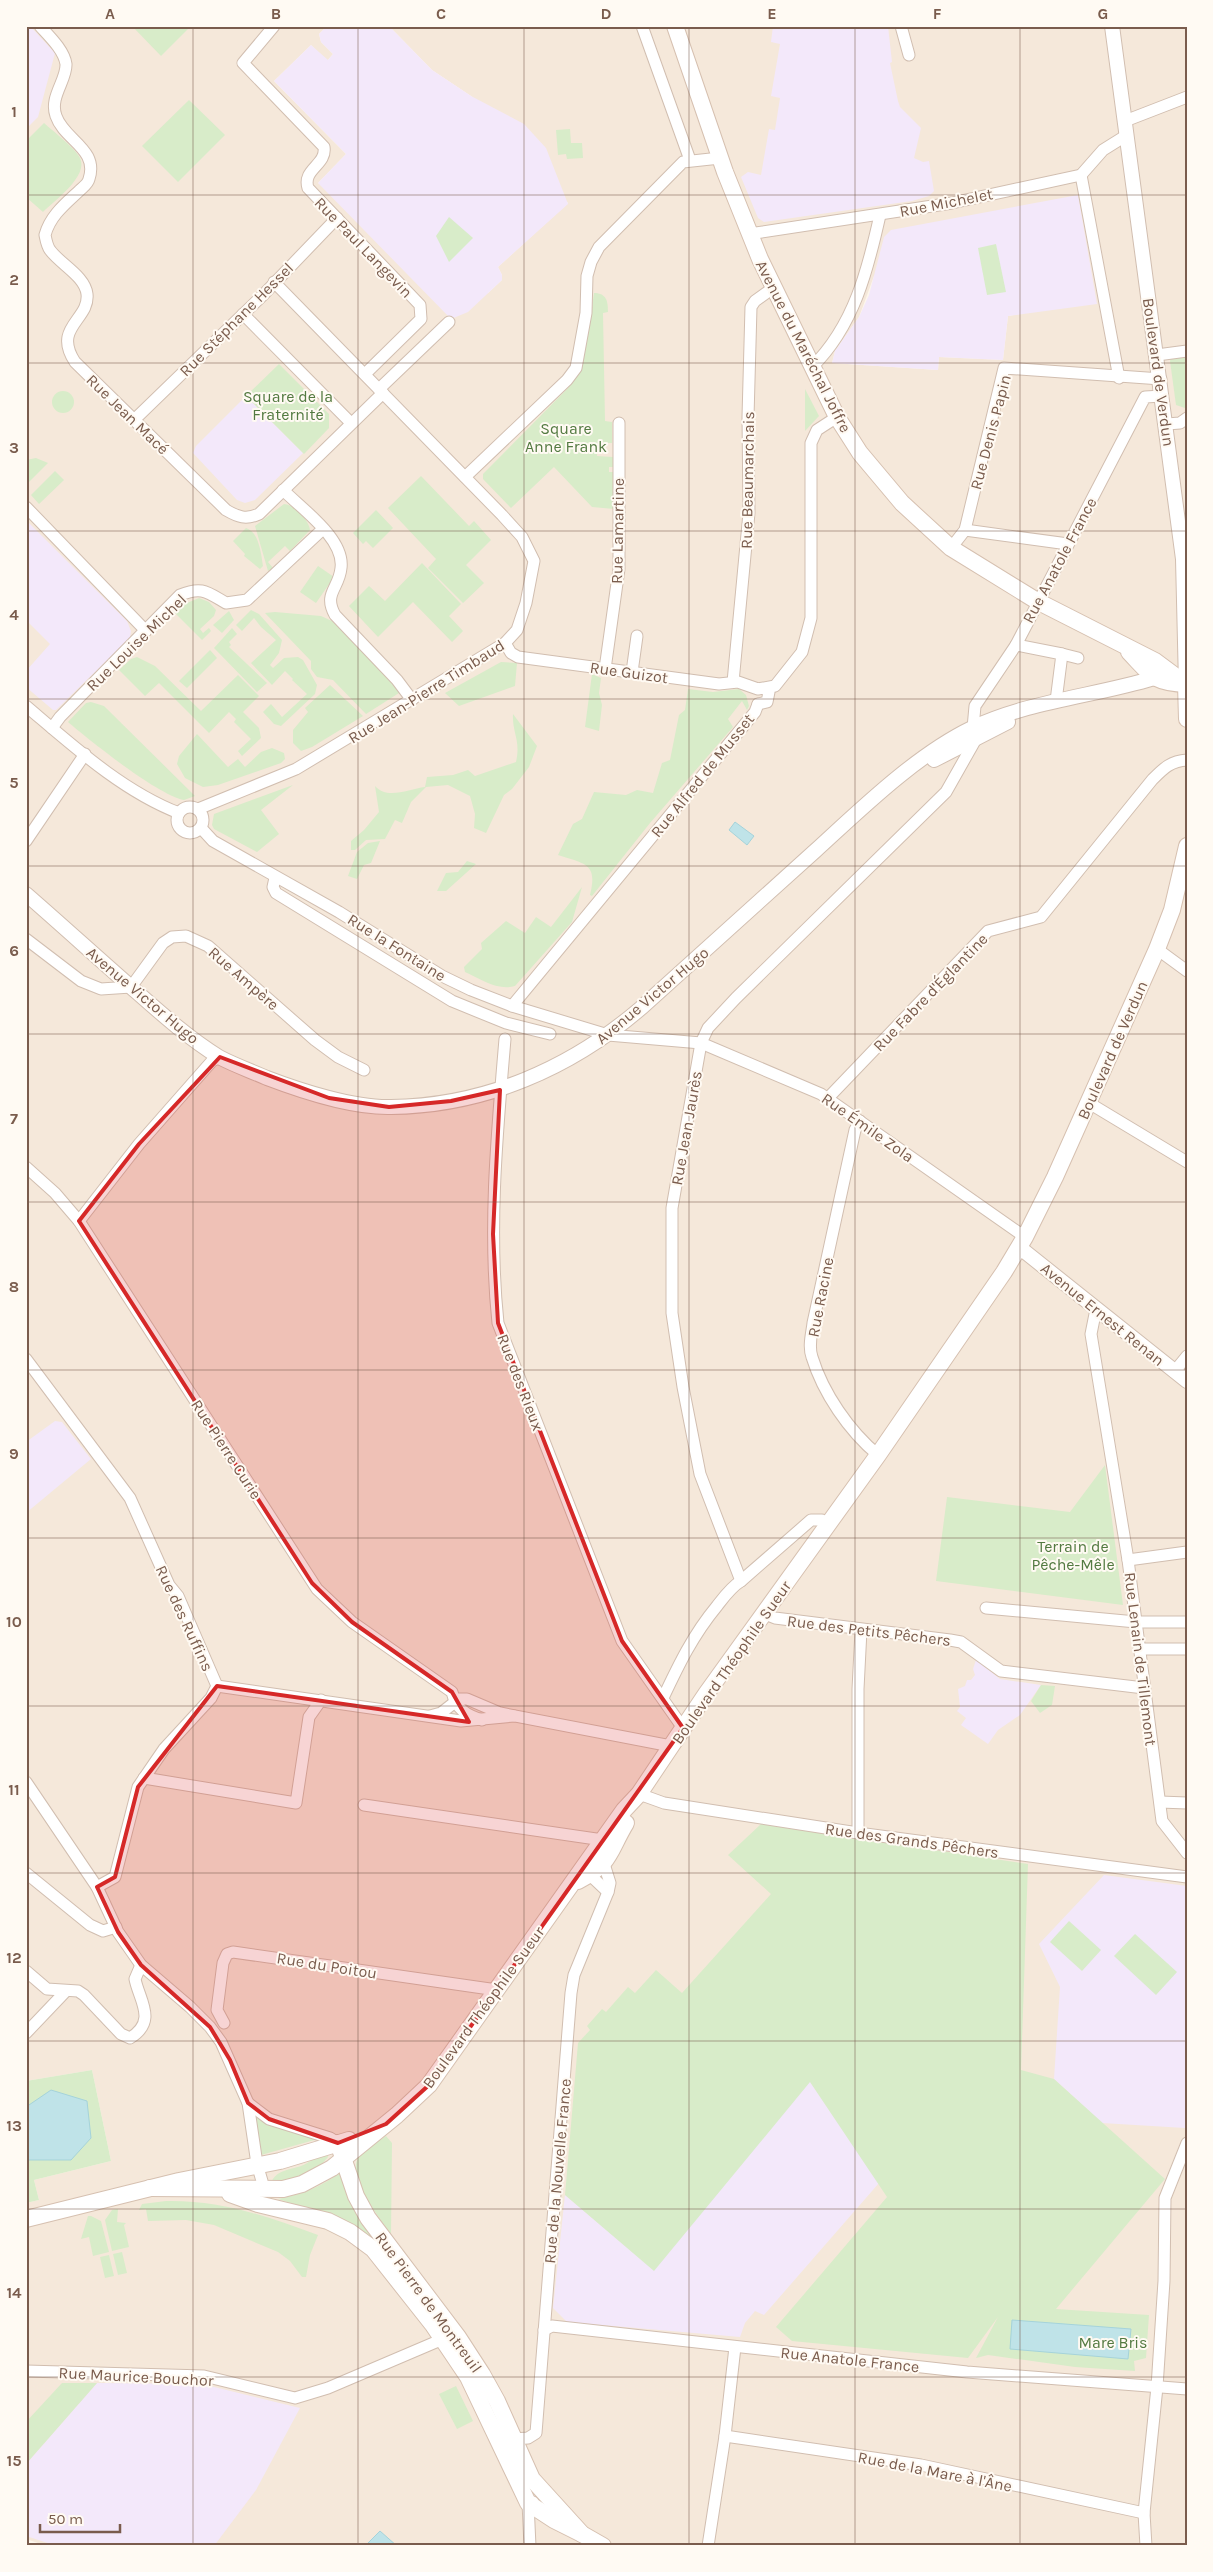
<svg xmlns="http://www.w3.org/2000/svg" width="1213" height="2572" font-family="Karla,sans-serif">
  <rect width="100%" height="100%" fill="#fdf6ec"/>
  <!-- residential -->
  <path fill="#f5e8da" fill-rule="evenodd" d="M26,26H327L319,34L321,42L333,54L327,61L311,45L274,81L346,154L318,183L488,293L502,280V275L498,267L568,203L471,96L432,70L389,26H1187V2546H47L26,2539V2203L39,2200L34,2180L111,2161L92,2070L26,2081ZM874,276L1035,311L1008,316L1003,360L939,357L938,370L832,363L835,351L859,317Z"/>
  <!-- education -->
  <g fill="#f3e8fa">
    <polygon points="26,26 30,26 55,53 38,117 26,129"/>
    <polygon points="327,26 389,26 432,70 471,96 524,124 546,148 568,204 498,267 502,275 502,280 468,312 451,319 318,183 346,154 274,81 311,45 328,60 333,54 321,42 319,34"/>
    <polygon points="773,26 888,26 892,62 890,63 898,101 900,107 921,128 914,158 923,162 929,161 934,191 929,196 912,201 764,222 758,218 741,177 748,172 761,175 769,129 775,130 780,98 771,96 780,44 771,42"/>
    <polygon points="1078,195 1097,304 1008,316 1003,360 939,357 938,370 832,363 835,351 859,317 869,295 884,237 891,230"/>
    <polygon points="246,396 303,453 255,500 245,503 237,500 193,453 196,446"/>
    <polygon points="26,520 127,621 131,631 130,638 56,710 53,710 26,687 26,671 50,644 26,620"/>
    <polygon points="55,1421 62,1422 91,1459 26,1513 26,1442"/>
    <polygon points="976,1660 1000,1679 1041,1685 1020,1715 998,1730 988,1744 961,1725 966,1718 957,1711 960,1707 958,1689 965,1686 967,1680 971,1680 975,1675 973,1669"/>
    <polygon points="1104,1875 1187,1886 1185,2128 1102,2123 1054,2079 1060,1987 1039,1944"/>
    <polygon points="810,2081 879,2183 764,2315 755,2311 745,2323 740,2337 567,2322 553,2308 565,2195 654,2270"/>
    <polygon points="97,2383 202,2384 300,2408 256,2490 214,2546 57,2546 26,2536 26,2464"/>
  </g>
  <!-- green -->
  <g fill="#d8ecc9">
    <polygon points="132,26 191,26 161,56"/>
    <polygon points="189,100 225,135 178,182 142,146"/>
    <path d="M44,123C54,132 75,148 80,158C89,176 54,201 43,212L26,197V141Z"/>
    <polygon points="570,129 571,143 582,143 583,158 567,159 566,154 558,155 556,130"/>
    <polygon points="449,217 473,238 449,262 436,236"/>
    <polygon points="996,244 1006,292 987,295 978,248"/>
    <path d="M594,293C607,293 608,302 608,312L603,313L605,421L612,422V443H598L597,456L613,457V467H609V472H613L614,509L592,507L554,467L511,508L483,479V474L568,388C588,360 589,327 594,293Z"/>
    <polygon points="1187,354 1187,407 1185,408 1176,405 1170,361 1172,356"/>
    <polygon points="279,364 329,414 329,428 304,454 246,396"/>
    <polygon points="805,389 819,416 805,431"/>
    <circle cx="63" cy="402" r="11"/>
    <polygon points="36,458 48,463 26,485 26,460"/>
    <polygon points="55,471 64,480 39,504 31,495"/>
    <polygon points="421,476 469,526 474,521 491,540 466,565 484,583 463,603 428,568 436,559 388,508"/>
    <path d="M284,504C294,504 309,520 310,530L290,551L285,546L268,562L273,568L268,571L255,526Z"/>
    <polygon points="376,510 393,528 373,548 366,541 363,544 353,533"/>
    <path d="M246,528C259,532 261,553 263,566L260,569L244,556L245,554L233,541Z"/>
    <polygon points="422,563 461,604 449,616 463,631 452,642 413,602 378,637 349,606 369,586 385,601"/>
    <polygon points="318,566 334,577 316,603 300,592"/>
    <polygon points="199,598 209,602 216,610 214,616 200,629 203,633 209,628 211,631 202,640 174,612 182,605"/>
    <polygon points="251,610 259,614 282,640 279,653 270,665 273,668 284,658 298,657 303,660 317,685 315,694 281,726 274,724 263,712 271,704 282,717 307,694 292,680 293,679 285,671 272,685 251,663 276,640 261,627 254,618 242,631 236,625"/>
    <polygon points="229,611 234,620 222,633 213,625"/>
    <polygon points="275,612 321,616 332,621 396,686 399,693 366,714 333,680 317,677 311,669 311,661 265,613"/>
    <polygon points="232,628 237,634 229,642 231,645 229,647 267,683 257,692 214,648"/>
    <polygon points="210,650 217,658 187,688 179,681"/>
    <polygon points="137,657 155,666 201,711 238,675 259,696 243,712 259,728 261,738 242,756 238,751 251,739 234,722 236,719 229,712 209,733 159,683 145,696 119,670 131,659"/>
    <polygon points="501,662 517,663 515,686 459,706 445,693"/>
    <polygon points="592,674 601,678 599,693 602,705 599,731 585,727"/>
    <polygon points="330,685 363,716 312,747 301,751 293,743 293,730 308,712 305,708"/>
    <path d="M688,689L713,692L739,689L746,695L749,706L747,710L742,701L728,719L733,727L650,823L592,896L590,895C598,863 585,864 558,855L573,824L582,819L594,792L626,795L637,790L653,793L662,763L670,760L679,715L685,710Z"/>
    <path d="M91,702L104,706L195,796L184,800C159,796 89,740 68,722L86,703Z"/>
    <path d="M513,714L537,746L529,767L512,789L504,795L486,833L474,828L475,814L470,796L448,785L426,787L411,802L402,823L395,820L385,839L366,840L355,850H351V841L364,830L379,812L375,786C387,800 409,789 425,787L427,777L453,775L468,770L475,776L516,762C521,740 512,733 513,714Z"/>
    <polygon points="197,734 228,767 238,759 245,767 261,752 272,748 284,753 285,759 281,763 218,785 203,787 185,778 177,764 179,756"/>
    <polygon points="293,785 261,810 279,834 257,852 214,829 212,825 214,814"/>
    <polygon points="380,841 371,863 364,865 357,879 348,876 357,852 368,843"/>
    <polygon points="467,861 476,864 446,891 437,891 446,873 458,872"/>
    <path d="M582,887L572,922L515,986C498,991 480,979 465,972L464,967L482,949L481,943L506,921L525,933L536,917L551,927Z"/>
    <polygon points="1105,1465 1123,1605 936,1581 947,1497 1070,1512"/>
    <polygon points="1041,1685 1055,1686 1052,1705 1040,1713 1031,1701"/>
    <polygon points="761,1824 1028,1864 1021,2070 1054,2079 1165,2179 1056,2309 1149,2315 1146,2358 1134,2361 1135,2371 1075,2367 988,2355 976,2358 998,2317 968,2358 792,2341 776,2327 887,2197 810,2082 654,2271 565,2195 578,2043 590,2030 587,2026 602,2009 606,2012 628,1987 635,1993 656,1970 682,1993 771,1894 728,1855"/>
    <polygon points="1069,1921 1101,1950 1082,1971 1050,1942"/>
    <polygon points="1135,1934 1177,1972 1156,1995 1114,1956"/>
    <polygon points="92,2070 111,2161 34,2180 39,2200 26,2203 26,2081"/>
    <polygon points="254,2114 318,2139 261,2155"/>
    <path d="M386,2136L392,2143L391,2234C380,2219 347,2177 358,2158C362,2149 378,2142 386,2136Z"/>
    <path d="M327,2153L328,2157C311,2178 296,2178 271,2183C276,2170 289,2170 301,2166C311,2162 315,2156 327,2153Z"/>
    <path d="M341,2172L382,2249L334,2217L278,2199C303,2194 321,2187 341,2172Z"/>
    <path d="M166,2201C222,2200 266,2216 318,2235L310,2255L306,2277H302L290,2261L278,2252L214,2225L186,2220L148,2221L146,2209L139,2210L142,2204Z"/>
    <polygon points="118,2209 117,2222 126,2223 124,2225 129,2247 112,2251 105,2220 112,2210"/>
    <polygon points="88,2216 91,2216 101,2221 109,2252 93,2256 89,2237 81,2239"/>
    <polygon points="122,2252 127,2273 118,2275 113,2254"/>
    <polygon points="109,2255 114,2276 105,2278 100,2257"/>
    <polygon points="62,2383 97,2383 26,2464 26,2422"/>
    <polygon points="456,2386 473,2421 457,2429 439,2394"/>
  </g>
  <!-- water -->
  <g fill="#bfe3e8" stroke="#a5d3da">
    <polygon points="735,822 754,836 747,845 729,830"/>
    <polygon points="51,2090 87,2101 91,2138 71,2160 28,2160 26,2107"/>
    <polygon points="1012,2320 1131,2329 1128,2359 1010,2349"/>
    <polygon points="380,2531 397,2546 365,2546"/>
  </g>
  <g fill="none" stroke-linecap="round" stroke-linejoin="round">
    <!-- minor casing -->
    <g stroke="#d1beb0" stroke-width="13">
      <g id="minor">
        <path d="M40,26C49,36 64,50 66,64C67,80 49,97 56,116C64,140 99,149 89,179C88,184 83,187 79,191C65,204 50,216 45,235C46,240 47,246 50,250C60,264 85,276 87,294C90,320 52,327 75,362L226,510C238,517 246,520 259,514L383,393"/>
        <path d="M274,26L243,63L324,147C327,165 302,169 308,188L420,305L421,319L365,374"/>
        <polyline points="642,26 690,160"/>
        <polyline points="901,26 909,55"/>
        <polyline points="1125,121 1187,97"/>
        <polyline points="1081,175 1119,378"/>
        <polyline points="749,234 952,203 1081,175 1103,150 1127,135"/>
        <polyline points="243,314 351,423"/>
        <polyline points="1157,355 1187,351"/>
        <path d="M812,367C854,326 868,269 880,215"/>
        <polyline points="379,389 449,322"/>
        <polyline points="134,420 264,294 337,218"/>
        <polyline points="1167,424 1180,423 1187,418"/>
        <polyline points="465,477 567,380 576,368 586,313 587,276 591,262 599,247 683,162 720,158"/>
        <path d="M283,490C302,509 345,539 341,568C339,589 323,593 335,615L397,680L412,700"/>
        <polyline points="26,507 146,631"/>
        <polyline points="965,530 1068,544"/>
        <polyline points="951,548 965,530 1004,368 1161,379"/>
        <polyline points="505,643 511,653 518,657 719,684 738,682 758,689 775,686 802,652 811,618 811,443 817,430 837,417"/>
        <polyline points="1016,645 1062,654 1056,701"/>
        <polyline points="1062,654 1078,658"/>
        <polyline points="605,669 619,569 619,423"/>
        <polyline points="632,672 637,636"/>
        <polyline points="733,682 749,513 748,417 751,307 755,301 773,288"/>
        <polyline points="758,704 767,702 769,692 765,689"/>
        <path d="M26,706C72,745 122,791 179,813"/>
        <path d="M52,728L60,717L180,595C202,586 207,592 226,603L247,600L323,529"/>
        <circle cx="190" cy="820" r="13"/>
        <polyline points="198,809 296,769 505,643 517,630 526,603 534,561 522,537 502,515 274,282"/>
        <polyline points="201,828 213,841 339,912 442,976 471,990 512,1006 608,1035 701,1043 821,1094 1025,1237"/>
        <polyline points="26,841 85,754"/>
        <polyline points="275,878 273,887 276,893 452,1001 506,1023 550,1034"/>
        <polyline points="26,939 81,981 101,989 131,987 163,943 172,937 186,936 208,946 315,1040 338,1057 364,1070"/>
        <polyline points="1157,949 1187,971"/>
        <polyline points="512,1006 755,712 758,704"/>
        <path d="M505,1039C497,1133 488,1229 498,1323L622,1641L683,1728"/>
        <path d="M828,1098L988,931L1041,917L1152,780C1163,769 1170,761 1187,760"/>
        <polyline points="1089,1103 1187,1162"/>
        <path d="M860,1121L855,1130L813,1323C812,1333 808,1346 812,1357C823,1393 849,1431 878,1455"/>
        <path d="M26,1167L55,1193L79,1221L317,1589L352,1622L452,1692C456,1709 466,1715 482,1720"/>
        <polyline points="79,1221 139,1144 212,1061 220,1057"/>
        <polyline points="1096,1309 1091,1334 1128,1560 1162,1821 1187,1853"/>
        <polyline points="26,1359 130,1498 169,1585 178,1596 217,1686 211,1698 164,1749 138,1787 115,1877 97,1887"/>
        <polyline points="1174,1372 1187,1356"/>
        <polyline points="1128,1560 1187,1552"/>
        <polyline points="741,1581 700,1474 683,1387 672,1313 672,1208 701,1043 708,1028 736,998 946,792 976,739 973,728 975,706 1016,645 1145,397 1162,396"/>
        <polyline points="986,1608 1136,1622 1187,1622"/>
        <polyline points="765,1614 775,1618 950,1640 961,1642 1001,1671 1144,1688"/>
        <polyline points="1139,1649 1187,1649"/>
        <polyline points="217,1686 461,1721 514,1716"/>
        <path d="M663,1698C679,1664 693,1635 717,1606C724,1597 731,1587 741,1581L811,1520H822L828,1524"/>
        <polyline points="430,1716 441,1713 459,1699 467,1699 500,1713 671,1746"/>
        <polyline points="144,1778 296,1803 309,1717 321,1700"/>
        <polyline points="26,1782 97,1887 118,1932 141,1965 190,2007 210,2027 221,2042 248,2103 257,2164 262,2181"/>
        <polyline points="639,1794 664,1803 858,1833 1187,1877"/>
        <polyline points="1160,1802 1187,1803"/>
        <polyline points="364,1805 603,1840"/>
        <polyline points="858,1833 858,1689 861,1630"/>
        <polyline points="26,1873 90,1925 103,1931 116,1927"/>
        <polyline points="590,1875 608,1892"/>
        <path d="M26,1971L47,1989L78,1991L84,1995L121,2034L130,2038C158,2021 139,2000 135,1979L141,1965"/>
        <polyline points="224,2023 217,2010 223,1963 227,1954 233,1952 497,1990"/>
        <polyline points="26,2033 66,1991"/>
        <polyline points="248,2103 269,2119 330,2138 338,2143"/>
        <polyline points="544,2330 552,2326 967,2372 1187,2389"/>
        <polyline points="26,2371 204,2376 295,2398 328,2388 443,2339"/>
        <polyline points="725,2436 921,2465 1144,2513"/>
        <polyline points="514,2439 528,2438 536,2433 571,1993 574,1975 608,1892 610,1883 604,1864"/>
        <polyline points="530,2546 528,2503 533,2502"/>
        <polyline points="708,2546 725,2436 735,2347"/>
        <polyline points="1146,2546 1144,2513 1157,2387 1164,2281 1165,2198 1187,2143"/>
      </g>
    </g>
    <!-- tertiary casing -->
    <g stroke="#d1beb0" stroke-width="16">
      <g id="tertiary">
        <polyline points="1112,26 1183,559 1186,684"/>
        <polyline points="934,760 1008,722"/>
        <path d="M26,894C64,927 101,961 139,994C164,1016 190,1039 219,1057C234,1065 251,1071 267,1078C301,1091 354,1108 391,1107C485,1106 571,1068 641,1008C699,955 757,903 815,851C861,809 916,755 972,728C1029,701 1095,696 1154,678"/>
        <polyline points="1019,1247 1187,1381"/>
      </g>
    </g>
    <!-- secondary casing -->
    <g stroke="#d6c0b0" stroke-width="18">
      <g id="secondary">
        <polyline points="675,26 725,172 760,259 837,417 860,453 902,503 951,548 1037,601 1155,661 1186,684"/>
        <path d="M1129,652C1151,675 1153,683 1187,684"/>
        <polyline points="1186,684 1187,719"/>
        <path d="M578,1881C612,1863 608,1853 626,1823"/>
        <polyline points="338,2143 356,2196 368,2218 458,2337 482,2374 497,2401 532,2479 582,2534 603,2546"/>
        <polyline points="150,2188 283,2189 302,2184 332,2168 397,2115 429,2085 624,1810 639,1794 706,1694 878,1455 1004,1272 1025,1237 1055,1177 1157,949 1172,910 1187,846"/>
        <polyline points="230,2194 258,2204 328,2221 350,2232 373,2249 433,2325 468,2377 528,2503 554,2520 582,2534"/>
        <polyline points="26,2219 179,2181 280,2161 349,2140"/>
      </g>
    </g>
    <!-- minor -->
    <use href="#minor" stroke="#fff" stroke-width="11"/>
    <!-- tertiary -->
    <use href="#tertiary" stroke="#fff" stroke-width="14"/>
    <!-- secondary -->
    <use href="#secondary" stroke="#fff" stroke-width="16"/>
  </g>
  <!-- marked area -->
  <path fill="#d62828" fill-opacity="0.2" stroke="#d62828" stroke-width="4" stroke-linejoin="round" d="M220,1057L329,1098L389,1107L451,1101L500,1090L493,1234L498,1323L622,1641L683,1728L429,2085L386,2124L338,2143L269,2119L248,2103L230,2060L210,2027L141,1965L118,1932L97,1887L115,1877L138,1787L217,1686L469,1722L452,1692L352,1622L312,1583L79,1221L139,1144Z"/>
  <!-- grid -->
  <path fill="none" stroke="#7a5c4d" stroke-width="1" stroke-opacity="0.55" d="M193,26V2546M358,26V2546M524,26V2546M689,26V2546M855,26V2546M1020,26V2546M26,195H1187M26,363H1187M26,531H1187M26,699H1187M26,866H1187M26,1034H1187M26,1202H1187M26,1370H1187M26,1538H1187M26,1706H1187M26,1873H1187M26,2041H1187M26,2209H1187M26,2377H1187"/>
  <g text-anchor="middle" stroke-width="4" stroke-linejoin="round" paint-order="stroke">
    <!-- street labels -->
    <g font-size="16" fill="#7a5c4d" stroke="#fffaf3">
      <text transform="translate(946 202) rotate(-11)" y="6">Rue Michelet</text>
      <text transform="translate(364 247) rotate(46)" y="6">Rue Paul Langevin</text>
      <text transform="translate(236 319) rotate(-45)" y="6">Rue Stéphane Hessel</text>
      <text transform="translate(804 346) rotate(63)" y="6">Avenue du Maréchal Joffre</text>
      <text transform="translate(1159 372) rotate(82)" y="6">Boulevard de Verdun</text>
      <text transform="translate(128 414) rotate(44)" y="6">Rue Jean Macé</text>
      <text transform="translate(990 432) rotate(-75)" y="6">Rue Denis Papin</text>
      <text transform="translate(747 480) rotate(-89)" y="6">Rue Beaumarchais</text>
      <text transform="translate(617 531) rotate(-89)" y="6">Rue Lamartine</text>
      <text transform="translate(1059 560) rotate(-62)" y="6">Rue Anatole France</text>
      <text transform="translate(136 642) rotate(-44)" y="6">Rue Louise Michel</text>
      <text transform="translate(629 672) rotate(8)" y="6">Rue Guizot</text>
      <text transform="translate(426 691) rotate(-32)" y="6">Rue Jean-Pierre Timbaud</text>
      <text transform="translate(702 775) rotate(-51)" y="6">Rue Alfred de Musset</text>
      <text transform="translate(397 947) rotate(32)" y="6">Rue la Fontaine</text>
      <text transform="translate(244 978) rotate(41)" y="6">Rue Ampère</text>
      <text transform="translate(930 992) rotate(-46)" y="6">Rue Fabre d'Églantine</text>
      <text transform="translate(143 995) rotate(40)" y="6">Avenue Victor Hugo</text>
      <text transform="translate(652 995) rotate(-40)" y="6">Avenue Victor Hugo</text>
      <text transform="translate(1112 1050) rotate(-66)" y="6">Boulevard de Verdun</text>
      <text transform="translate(868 1127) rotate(35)" y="6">Rue Émile Zola</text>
      <text transform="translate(686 1128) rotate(-80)" y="6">Rue Jean Jaurès</text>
      <text transform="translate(820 1297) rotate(-79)" y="6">Rue Racine</text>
      <text transform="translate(1103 1314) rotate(39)" y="6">Avenue Ernest Renan</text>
      <text transform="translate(521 1382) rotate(69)" y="6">Rue des Rieux</text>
      <text transform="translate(227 1449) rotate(57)" y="6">Rue Pierre Curie</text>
      <text transform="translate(185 1618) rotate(65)" y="6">Rue des Ruffins</text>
      <text transform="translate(869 1630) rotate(7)" y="6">Rue des Petits Pêchers</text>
      <text transform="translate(1141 1659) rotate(83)" y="6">Rue Lenain de Tillemont</text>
      <text transform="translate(731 1662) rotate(-55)" y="6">Boulevard Théophile Sueur</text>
      <text transform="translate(912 1840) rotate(8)" y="6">Rue des Grands Pêchers</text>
      <text transform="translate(327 1965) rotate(9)" y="6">Rue du Poitou</text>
      <text transform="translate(483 2007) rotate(-54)" y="6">Boulevard Théophile Sueur</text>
      <text transform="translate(557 2171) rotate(-85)" y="6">Rue de la Nouvelle France</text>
      <text transform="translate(429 2302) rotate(54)" y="6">Rue Pierre de Montreuil</text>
      <text transform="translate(850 2359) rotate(6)" y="6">Rue Anatole France</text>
      <text transform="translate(136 2376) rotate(3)" y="6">Rue Maurice Bouchor</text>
      <text transform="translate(935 2471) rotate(11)" y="6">Rue de la Mare à l'Âne</text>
    </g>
    <!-- park labels -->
    <g font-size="16" fill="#537a41" stroke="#fffaf3">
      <text x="288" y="402">Square de la<tspan x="288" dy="18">Fraternité</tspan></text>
      <text x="566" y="434">Square<tspan x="566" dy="18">Anne Frank</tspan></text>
      <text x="1073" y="1552">Terrain de<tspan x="1073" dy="18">Pêche-Mêle</tspan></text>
      <text x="1113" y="2348">Mare Bris</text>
    </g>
  </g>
  <!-- border -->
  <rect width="1213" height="2572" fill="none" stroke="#fffaf3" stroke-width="55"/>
  <!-- scale -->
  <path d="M40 2524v8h80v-8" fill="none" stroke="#7a5c4d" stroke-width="2.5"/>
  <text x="48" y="2524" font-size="15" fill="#7a5c4d" stroke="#fffaf3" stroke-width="4" paint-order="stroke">50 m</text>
  <rect x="28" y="28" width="1158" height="2516" fill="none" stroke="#7a5c4d" stroke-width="2"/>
  <g font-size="16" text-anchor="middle" font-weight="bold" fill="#7a5c4d">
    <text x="110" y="19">A</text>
    <text x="276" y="19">B</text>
    <text x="441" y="19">C</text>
    <text x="606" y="19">D</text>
    <text x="772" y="19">E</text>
    <text x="937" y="19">F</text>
    <text x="1103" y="19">G</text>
    <text x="14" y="117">1</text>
    <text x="14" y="285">2</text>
    <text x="14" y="453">3</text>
    <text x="14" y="620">4</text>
    <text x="14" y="788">5</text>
    <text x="14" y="956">6</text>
    <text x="14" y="1124">7</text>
    <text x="14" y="1292">8</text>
    <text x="14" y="1459">9</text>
    <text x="14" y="1627">10</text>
    <text x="14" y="1795">11</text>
    <text x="14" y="1963">12</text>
    <text x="14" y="2131">13</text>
    <text x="14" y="2298">14</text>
    <text x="14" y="2466">15</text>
  </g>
</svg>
